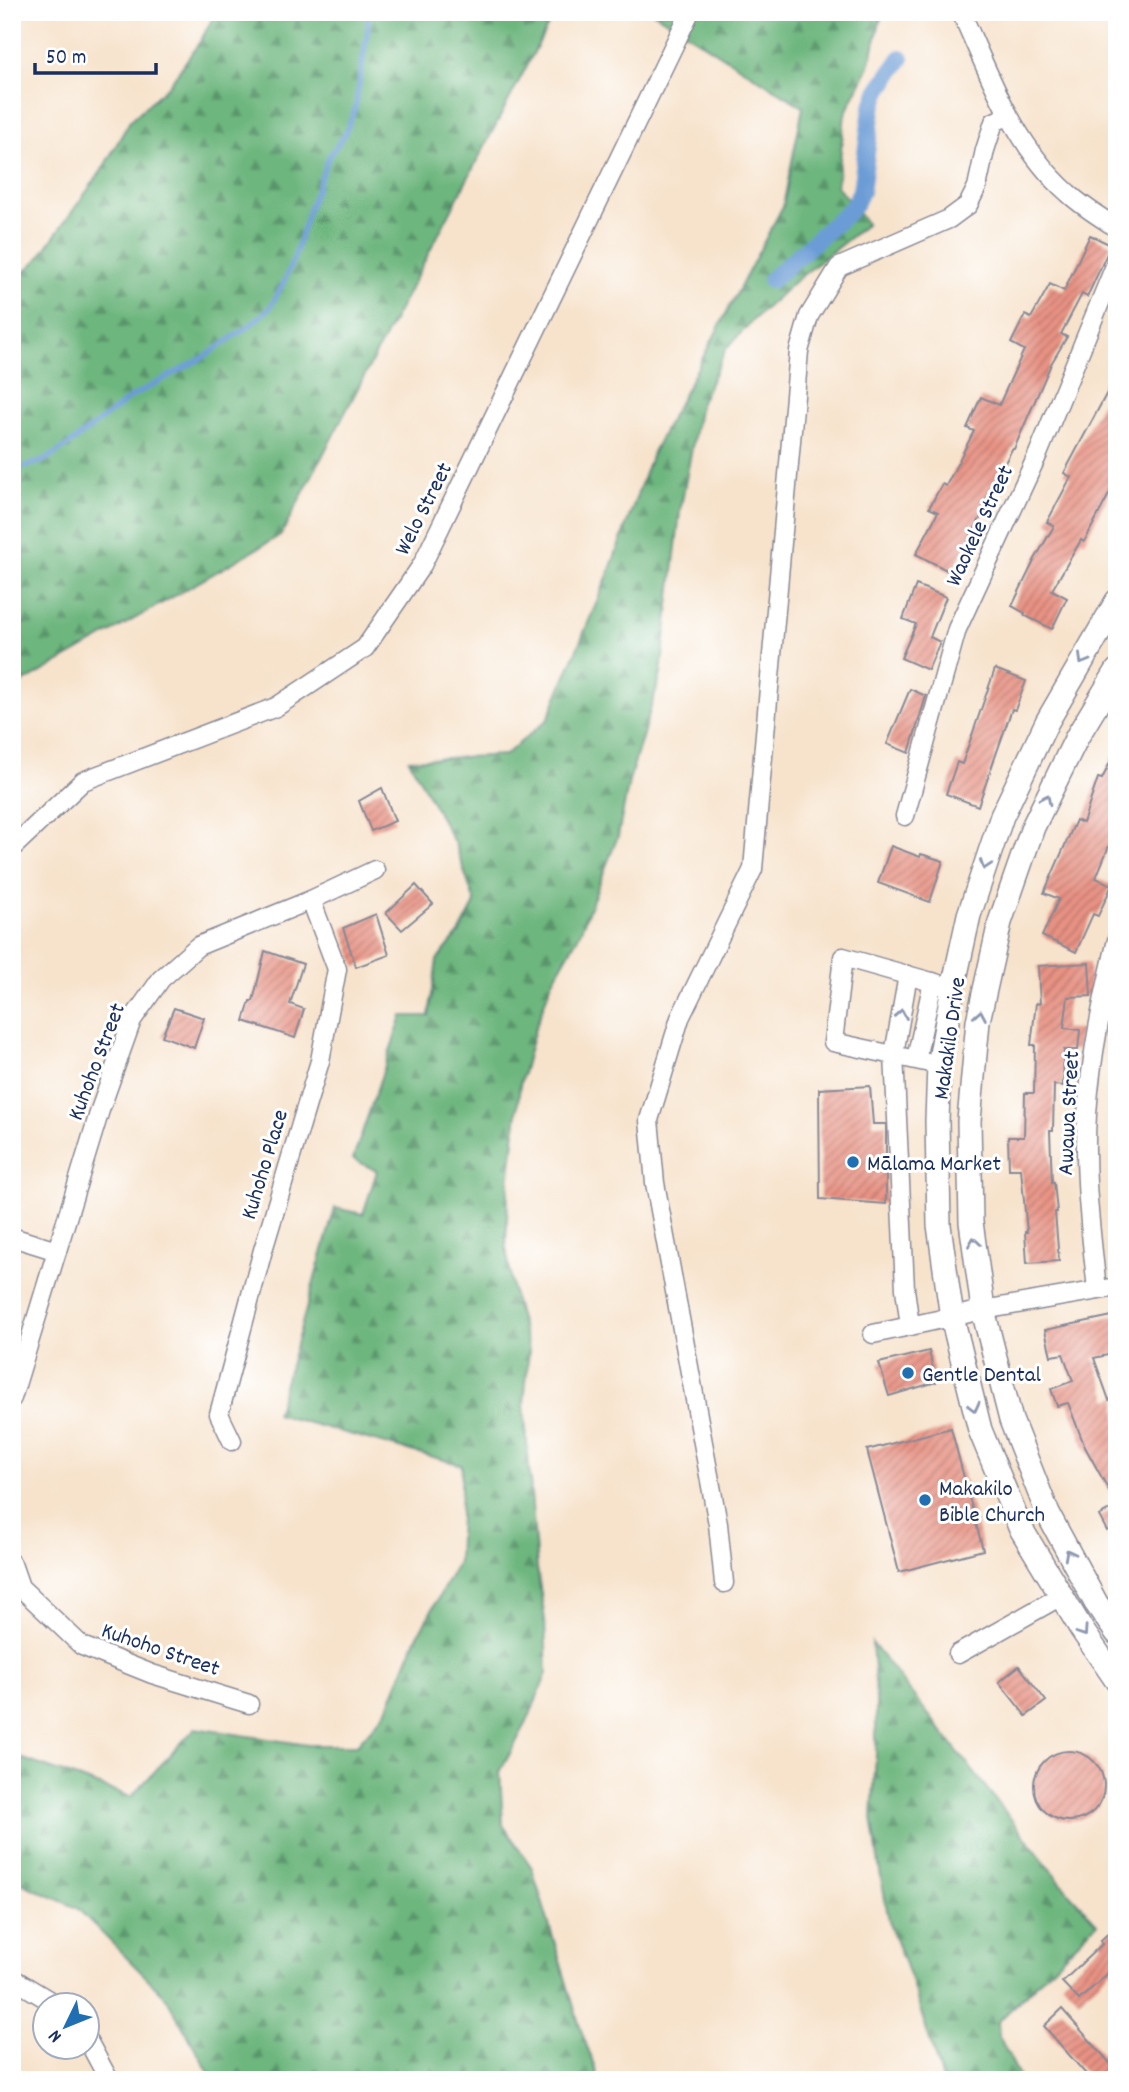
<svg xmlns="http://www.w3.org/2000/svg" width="1129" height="2092" font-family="Dekko,sans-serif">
  <defs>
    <pattern id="forest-firs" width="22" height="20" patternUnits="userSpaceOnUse" patternTransform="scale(1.75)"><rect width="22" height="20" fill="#6db67e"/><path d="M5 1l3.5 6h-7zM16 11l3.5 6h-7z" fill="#59946a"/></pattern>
    <pattern id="building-hatch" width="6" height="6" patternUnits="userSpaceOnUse" patternTransform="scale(1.75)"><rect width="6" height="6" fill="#e89283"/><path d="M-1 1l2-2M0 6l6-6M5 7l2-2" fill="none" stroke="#bb786e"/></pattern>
  </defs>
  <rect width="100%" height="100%" fill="#fff"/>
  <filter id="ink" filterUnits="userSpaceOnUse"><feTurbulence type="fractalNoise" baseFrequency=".0143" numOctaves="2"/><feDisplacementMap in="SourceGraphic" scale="14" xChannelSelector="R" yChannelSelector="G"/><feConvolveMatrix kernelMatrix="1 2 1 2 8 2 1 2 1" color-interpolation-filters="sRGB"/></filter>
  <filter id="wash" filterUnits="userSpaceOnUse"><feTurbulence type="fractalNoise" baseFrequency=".00686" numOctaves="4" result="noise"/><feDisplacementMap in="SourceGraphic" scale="28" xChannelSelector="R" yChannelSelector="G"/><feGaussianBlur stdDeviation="1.57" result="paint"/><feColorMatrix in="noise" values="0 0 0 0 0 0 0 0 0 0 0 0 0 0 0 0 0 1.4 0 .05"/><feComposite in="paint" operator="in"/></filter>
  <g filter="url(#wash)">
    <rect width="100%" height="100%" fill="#f7e3cc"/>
    <!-- forest -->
    <g fill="url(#forest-firs)" stroke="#44726e" stroke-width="2">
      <polygon points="216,12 555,12 281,535 12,689 12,283 38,259 102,170 130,121 169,85 201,40"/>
      <polygon points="653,12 880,12 881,18 869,66 845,114 837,186 867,224 794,282 753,320 726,349 700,404 680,512 661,674 629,781 618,836 579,935 552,982 534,1032 520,1085 508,1193 506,1247 514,1298 529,1350 524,1404 537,1568 545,1620 547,1673 527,1722 500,1772 503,1825 532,1868 580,2027 599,2080 213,2080 166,1997 77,1908 12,1879 12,1755 131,1797 195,1728 308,1745 357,1745 386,1712 416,1639 458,1562 462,1465 276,1414 335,1208 363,1214 377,1171 353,1159 402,1016 429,1016 437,960 460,932 475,903 455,844 409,760 505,755 548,719 608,575 652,454 783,206 803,107"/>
      <polygon points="872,1643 1070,1894 1097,1923 998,2022 999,2036 1021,2080 942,2080 911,1980 890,1926 880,1872 872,1817 876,1754 876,1699"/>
    </g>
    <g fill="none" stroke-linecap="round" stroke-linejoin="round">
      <!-- stream -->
      <polyline stroke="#6c9cd5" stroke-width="5" points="12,471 43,461 66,447 131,397 204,357 249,326 270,308 283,284 294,258 310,206 329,156 345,134 355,109 368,28 368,12"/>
      <!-- canal -->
      <polyline stroke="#6c9cd5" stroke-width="18" points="771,280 849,211 855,204 861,191 872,108 879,90 901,58"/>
    </g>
    <g id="blocks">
      <!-- building -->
      <g fill="url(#building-hatch)">
        <polygon points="1090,235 1111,245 1087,297 1082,294 1061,334 1067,337 1051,364 1014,449 1012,449 983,506 986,507 952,573 916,554 938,512 929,508 942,484 946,486 974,431 967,428 981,397 999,405 1024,350 1011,343 1025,315 1031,318 1050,284 1064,291"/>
        <polygon points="1117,374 1117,479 1084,542 1081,540 1052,590 1067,598 1052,629 1024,615 1025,613 1012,606 1035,559 1054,526 1047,522 1071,477 1064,473"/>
        <polygon points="916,585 946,597 930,637 940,642 928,670 901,658 916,624 903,619"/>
        <polygon points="995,669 1026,681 1015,710 1012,709 978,806 946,794 957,762 962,764"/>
        <polygon points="910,689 926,696 909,753 887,744"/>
        <polygon points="1117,748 1117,826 1096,878 1112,885 1098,916 1093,914 1076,952 1042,936 1059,899 1044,893 1076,820 1083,823 1098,778 1102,779"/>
        <polygon points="382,788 395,821 371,831 359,801"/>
        <polygon points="891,846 920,857 921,854 943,861 930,902 878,883"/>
        <polygon points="416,885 433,904 402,930 386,913"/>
        <polygon points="376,914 389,955 356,967 343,928"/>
        <polygon points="265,951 303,964 290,1004 304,1009 295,1038 244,1021 250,1001 253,1001"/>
        <polygon points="1089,963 1091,996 1068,997 1064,1028 1080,1030 1078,1050 1064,1050 1063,1086 1054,1085 1053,1131 1050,1131 1052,1182 1054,1182 1057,1212 1055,1212 1059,1261 1027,1263 1025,1232 1027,1232 1021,1169 1009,1169 1008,1137 1024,1137 1025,1093 1034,1093 1035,1045 1031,1045 1036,1003 1040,1004 1038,966"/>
        <polygon points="174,1008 204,1018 194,1048 162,1036"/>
        <polygon points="870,1086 873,1124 886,1124 886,1204 820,1199 819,1089"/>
        <polygon points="1117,1315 1117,1353 1094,1358 1109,1400 1117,1396 1117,1505 1085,1447 1068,1403 1057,1406 1051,1389 1073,1381 1063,1354 1051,1356 1045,1330"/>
        <polygon points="929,1351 936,1382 889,1396 879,1363"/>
        <polygon points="951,1428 983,1550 899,1572 867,1450"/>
        <polygon points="1117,1506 1117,1526 1107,1531 1099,1516"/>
        <polygon points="1019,1666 1046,1701 1026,1716 999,1682"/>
        <circle cx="1069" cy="1786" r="35"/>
        <polygon points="1117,1925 1117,1965 1079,2000 1062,1982 1102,1944 1100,1941"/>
        <polygon points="1062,2009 1117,2071 1117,2080 1091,2080 1044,2026"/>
      </g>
    </g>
  </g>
  <g filter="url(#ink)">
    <use href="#blocks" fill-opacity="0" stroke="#898995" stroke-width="2"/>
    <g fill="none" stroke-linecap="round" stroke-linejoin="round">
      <!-- minor casing -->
      <g stroke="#898995" stroke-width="21">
        <g id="minor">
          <path d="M961,12C990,76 1014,145 1068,193C1083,207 1100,217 1117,228"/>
          <polyline points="905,816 957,629 1038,454 1117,261"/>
          <polyline points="12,848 83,781 276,707 365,648 422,565 690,12"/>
          <polyline points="908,975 894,1054 905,1289 910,1326 983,1310 1117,1287"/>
          <polyline points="916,1059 933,982"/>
          <polyline points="939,1065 833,1042 843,957 953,988"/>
          <polyline points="12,1237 57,1251"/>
          <path d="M1097,1290C1091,1232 1083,1173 1087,1114C1091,1055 1103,998 1117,940"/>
          <polyline points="873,1334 910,1326"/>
          <polyline points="12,1398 100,1110 132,1020 161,979 198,946 311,900 375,870"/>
          <polyline points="232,1441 219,1414 263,1250 320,1061 337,969 311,900"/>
          <polyline points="12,1564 20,1587 82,1646 152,1674 249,1704"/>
          <polyline points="724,1583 718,1524 655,1183 649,1120 680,1018 753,869 799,351 809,316 839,267 949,219 968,205 977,187 985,150 994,122 1008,116"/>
          <polyline points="958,1654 1061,1596"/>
          <polyline points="12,1978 55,2004"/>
          <polyline points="88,2041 109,2080"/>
        </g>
      </g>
      <!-- major casing -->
      <g stroke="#898995" stroke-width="26">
        <g id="major">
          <polyline points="1117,601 1047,722 1002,816 969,915 953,988 939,1065 937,1121 939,1225 948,1290 952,1317 980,1430 1020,1527 1082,1630 1117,1681"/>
          <polyline points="1117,671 1077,737 1033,827 1000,922 978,1021 969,1121 971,1222 980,1287 983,1310 1011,1420 1048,1514 1096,1603 1117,1633"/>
        </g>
      </g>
      <!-- minor -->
      <use href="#minor" stroke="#fff" stroke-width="18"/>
      <!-- major -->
      <use href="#major" stroke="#fff" stroke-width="23"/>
    </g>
    <!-- one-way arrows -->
    <defs><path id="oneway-chevron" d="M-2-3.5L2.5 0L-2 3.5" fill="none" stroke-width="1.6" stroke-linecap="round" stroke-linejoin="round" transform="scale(1.75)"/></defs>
    <g stroke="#8d97ae">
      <use href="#oneway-chevron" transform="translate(1083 660) rotate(120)"/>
      <use href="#oneway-chevron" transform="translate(1046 799) rotate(-64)"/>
      <use href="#oneway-chevron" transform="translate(985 865) rotate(109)"/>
      <use href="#oneway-chevron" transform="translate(901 1014) rotate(-80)"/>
      <use href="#oneway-chevron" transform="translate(980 1015) rotate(-80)"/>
      <use href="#oneway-chevron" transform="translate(974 1242) rotate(-98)"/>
      <use href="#oneway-chevron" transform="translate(974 1407) rotate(76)"/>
      <use href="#oneway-chevron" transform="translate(1069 1554) rotate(-118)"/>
      <use href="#oneway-chevron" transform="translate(1083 1632) rotate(56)"/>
    </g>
  </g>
  <!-- markers -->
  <g fill="#1f6fb2" stroke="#fff" stroke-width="2.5">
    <circle cx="853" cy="1162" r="7"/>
    <circle cx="908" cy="1373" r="7"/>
    <circle cx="925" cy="1500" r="7"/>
  </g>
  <g text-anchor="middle" stroke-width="6" stroke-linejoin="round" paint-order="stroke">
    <!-- street labels -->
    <g font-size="23" fill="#1b2f5e" stroke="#fff">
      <text transform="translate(422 508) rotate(-63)" y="8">Welo Street</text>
      <text transform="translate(978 525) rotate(-65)" y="8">Waokele Street</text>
      <text transform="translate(948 1038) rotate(-82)" y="8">Makakilo Drive</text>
      <text transform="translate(95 1061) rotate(-69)" y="8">Kuhoho Street</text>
      <text transform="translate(1067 1113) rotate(-87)" y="8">Awawa Street</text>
      <text transform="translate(263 1164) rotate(-73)" y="8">Kuhoho Place</text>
      <text transform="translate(161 1648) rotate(19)" y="8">Kuhoho Street</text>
    </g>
    <!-- poi labels -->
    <g font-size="23" fill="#1b2f5e" stroke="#fff" text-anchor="start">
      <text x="867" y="1170">Mālama Market</text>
      <text x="922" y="1381">Gentle Dental</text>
      <text x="939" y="1495">Makakilo<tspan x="939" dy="26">Bible Church</tspan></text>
    </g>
  </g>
  <!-- margin -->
  <rect width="1129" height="2092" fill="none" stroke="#fff" stroke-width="42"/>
  <!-- north arrow -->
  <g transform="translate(66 2026) rotate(227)"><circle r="33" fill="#ffffff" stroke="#a4acbf" stroke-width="2"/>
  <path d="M0-5L12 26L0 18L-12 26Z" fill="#1f6fb2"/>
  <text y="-10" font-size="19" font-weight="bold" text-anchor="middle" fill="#1b2f5e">N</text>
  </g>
  <!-- scale -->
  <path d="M35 63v10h121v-10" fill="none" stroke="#1b2f5e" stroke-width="3.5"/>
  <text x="46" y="63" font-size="21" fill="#1b2f5e" stroke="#ffffff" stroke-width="5" paint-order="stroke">50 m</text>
</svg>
